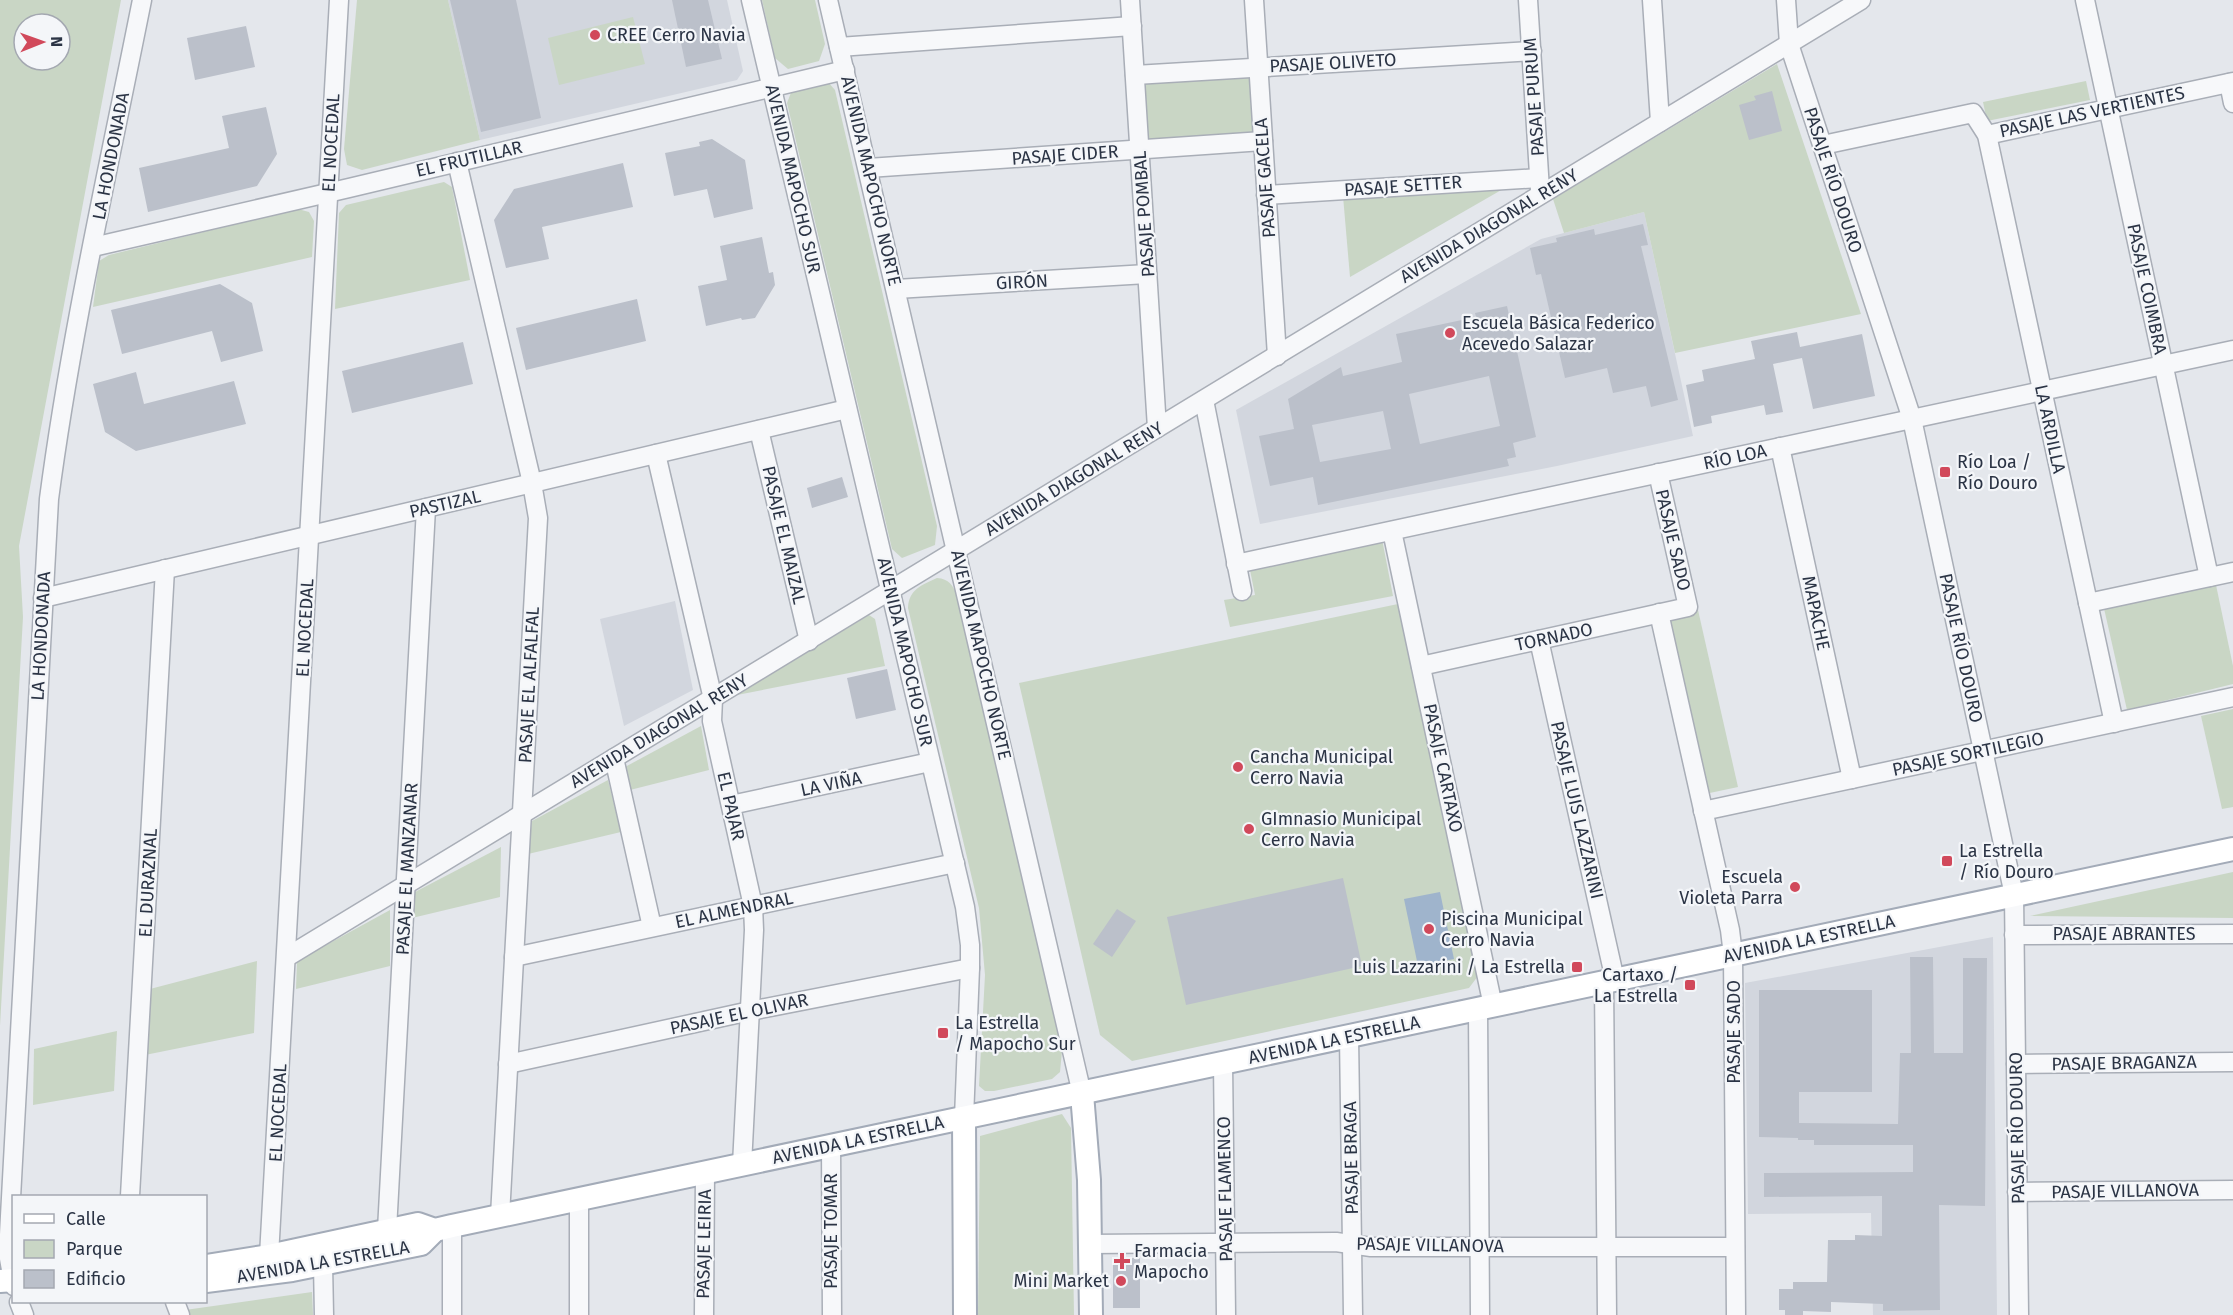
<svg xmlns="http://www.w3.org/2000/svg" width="2233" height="1315" font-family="'Fira Sans',sans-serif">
  <rect width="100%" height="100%" fill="#e4e7ec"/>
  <!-- built -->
  <g fill="#d2d6de">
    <polygon points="448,0 727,0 743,71 737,80 480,140"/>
    <polygon points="1644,212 1693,436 1557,466 1260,524 1236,410 1541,239"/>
    <polygon points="675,601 693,690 624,726 600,619"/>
    <polygon points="1993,937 1997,1315 1873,1315 1871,1213 1748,1214 1745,983"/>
  </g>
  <!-- green -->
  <g fill="#c9d6c5" fill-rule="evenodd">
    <path d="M0,0H121L19,546L23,617L0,1026ZM24,24H60V60H24Z"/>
    <polygon points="357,0 448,0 480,140 362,170 347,165 344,149"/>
    <polygon points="762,0 815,0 825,44 819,61 788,69 775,58"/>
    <polygon points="633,17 645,64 559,85 548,38"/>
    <polygon points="1777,64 1861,314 1675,353 1644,212 1564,233 1553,199"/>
    <polygon points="1249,75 1253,138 1147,143 1144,81"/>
    <polygon points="827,81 835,90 937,526 935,545 902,558 892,549 787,103 792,90"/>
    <polygon points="2086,81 2090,100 1987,121 1983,102"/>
    <polygon points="444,182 452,187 470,280 335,309 339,213 346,205"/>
    <polygon points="1510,185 1350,277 1343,196"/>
    <polygon points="298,209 309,212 314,221 312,257 93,307 99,261 109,255"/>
    <polygon points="1382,539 1393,596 1230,627 1224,600 1255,595 1249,565"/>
    <path d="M937,578C949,579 953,585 957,596L1062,1051L1060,1072L1052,1079L994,1091H985L979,1086L985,975L979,908L908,608C909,589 922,585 937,578Z"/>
    <polygon points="2216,585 2233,666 2233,684 2127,710 2103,604"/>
    <polygon points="1398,604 1478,976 1469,988 1132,1061 1100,1035 1019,683"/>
    <polygon points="1698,610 1738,787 1705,794 1668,619"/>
    <polygon points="869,615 875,619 885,666 737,695"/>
    <polygon points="2233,709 2233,807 2222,809 2201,716"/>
    <polygon points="701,726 709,770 630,790 625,767"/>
    <polygon points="608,780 621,832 528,854 532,821"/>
    <polygon points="501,847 500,897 412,918 415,892"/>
    <polygon points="2233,872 2233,918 2030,916"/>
    <polygon points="390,910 390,966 296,989 297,961"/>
    <polygon points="257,961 254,1033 145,1055 150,989"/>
    <polygon points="117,1031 114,1091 33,1105 34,1049"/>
    <polygon points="1062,1114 1071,1128 1074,1315 978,1315 980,1136"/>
    <polygon points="312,1292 313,1315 187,1315 185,1310"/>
  </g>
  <!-- water -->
  <polygon fill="#9fb4cc" points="1440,892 1454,959 1418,966 1404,899"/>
  <!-- building -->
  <g fill="#bbc0ca" fill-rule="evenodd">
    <polygon points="450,0 516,0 541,118 481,132"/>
    <polygon points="672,0 708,0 722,59 686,67"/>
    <polygon points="246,26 255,67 195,80 187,38"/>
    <polygon points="1772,91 1782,131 1749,140 1739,105 1756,100 1754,96"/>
    <polygon points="266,107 277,154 257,186 148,212 139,168 229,148 222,116"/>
    <polygon points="712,139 745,160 753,209 714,218 707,189 674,196 665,153 700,146 699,142"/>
    <polygon points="623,163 633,207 542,227 549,259 506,268 494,220 514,189"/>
    <polygon points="1643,224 1648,245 1641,246 1678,400 1651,407 1646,386 1613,393 1607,368 1565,378 1541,274 1536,275 1530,248 1557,242 1556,238 1594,229 1595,235"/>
    <polygon points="762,237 769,273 773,272 775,285 755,318 742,320 741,318 706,326 698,286 727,280 720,246"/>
    <polygon points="220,284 252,303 263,351 221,362 212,331 122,354 111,310"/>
    <polygon points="637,299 646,341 526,370 516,328"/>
    <path d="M1507,306L1536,437L1513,443L1516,457L1507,459L1509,466L1318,505L1313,477L1270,486L1259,436L1294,429L1288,399L1341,367L1343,376L1402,362L1396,334L1476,317L1475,313ZM1489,376L1500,426L1420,444L1409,394ZM1383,411L1391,449L1320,462L1312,425Z"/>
    <polygon points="1797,332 1800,347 1862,334 1875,396 1813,409 1802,358 1773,364 1783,412 1766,415 1764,405 1711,416 1712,423 1694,427 1686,385 1704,381 1702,370 1755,359 1751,341"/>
    <polygon points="463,342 473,384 352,413 342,371"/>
    <polygon points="136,372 144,404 234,381 246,424 136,451 105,432 93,384"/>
    <polygon points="842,477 848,497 812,508 807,488"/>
    <polygon points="887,669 896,710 856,719 847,678"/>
    <polygon points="1343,878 1362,966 1186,1005 1167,917"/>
    <polygon points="1117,909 1136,921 1112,957 1093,944"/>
    <polygon points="1910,957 1933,957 1934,1053 1963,1053 1963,958 1987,958 1985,1206 1939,1205 1940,1310 1883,1311 1883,1304 1831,1302 1831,1312 1803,1311 1803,1315 1785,1315 1785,1310 1779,1310 1779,1289 1793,1289 1793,1282 1827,1282 1828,1240 1855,1240 1855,1235 1882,1236 1882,1196 1764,1197 1764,1173 1913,1172 1913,1145 1814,1145 1814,1140 1798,1140 1798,1138 1759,1137 1759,990 1872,990 1872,1092 1799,1092 1799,1123 1898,1124 1900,1053 1911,1053"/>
    <rect x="1113" y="1258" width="27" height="50"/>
  </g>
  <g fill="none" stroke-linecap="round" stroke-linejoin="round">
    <!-- minor casing -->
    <g stroke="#a9aeb7" stroke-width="21">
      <g id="minor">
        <polyline points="751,0 965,907 970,945 970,968 964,1118"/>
        <polyline points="828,0 1082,1094"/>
        <polyline points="1130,0 1157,428"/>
        <polyline points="1254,0 1277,356"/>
        <polyline points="1528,0 1540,190"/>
        <polyline points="1652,0 1660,122"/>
        <polyline points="1786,0 1789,44 1912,419 2014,895 2019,1315"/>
        <polyline points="2085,0 2209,577"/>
        <polyline points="839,47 1132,26"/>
        <polyline points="1135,75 1532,51"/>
        <polyline points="2229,83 2233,103"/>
        <polyline points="1987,135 2233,82"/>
        <polyline points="1823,145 1973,113 1987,135 2114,723"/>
        <polyline points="457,162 532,483 538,518 500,1216"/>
        <polyline points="868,168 1263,141"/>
        <polyline points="1266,195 1539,178"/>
        <polyline points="93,247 349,188 845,70"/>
        <polyline points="896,289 1147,274"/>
        <polyline points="1204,400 1242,591"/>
        <polyline points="759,430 809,641"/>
        <polyline points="1780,447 1852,779"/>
        <polyline points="656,454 713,699 712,721 753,906 754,930 742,1165"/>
        <polyline points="1392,531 1493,1006"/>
        <polyline points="1236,564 2233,350"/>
        <polyline points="43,598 847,409"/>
        <polyline points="2088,603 2233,572"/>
        <polyline points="1659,613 1730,930 1733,955 1736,1315"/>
        <polyline points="1539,640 1615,980"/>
        <polyline points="1421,666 1688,607 1658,473"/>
        <polyline points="614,758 652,927"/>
        <polyline points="731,805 930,762"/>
        <polyline points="1703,811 2233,697"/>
        <polyline points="2014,935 2233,934"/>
        <polyline points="287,957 1861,0"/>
        <polyline points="514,957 955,863"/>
        <polyline points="1604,982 1607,1315"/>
        <polyline points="1478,1009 1480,1315"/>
        <polyline points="1349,1036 1353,1315"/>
        <polyline points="1223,1063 1226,1315"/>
        <polyline points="508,1064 750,1011 970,968"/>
        <polyline points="2016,1064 2233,1062"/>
        <polyline points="831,1146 832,1315"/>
        <polyline points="2017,1192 2233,1190"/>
        <polyline points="130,1196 165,569"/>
        <polyline points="452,1226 452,1315"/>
        <polyline points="387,1230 426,508"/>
        <polyline points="1090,1244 1336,1242 1371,1247 1735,1247"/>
        <polyline points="269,1256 339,0"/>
        <polyline points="323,1264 324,1315"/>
        <path d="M14,1286L8,1253L49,499C71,332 109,166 142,0"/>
        <polyline points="19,1302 24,1315"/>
        <polyline points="175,1302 180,1315"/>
        <polyline points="579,1315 579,1199"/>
        <polyline points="704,1315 705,1173"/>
      </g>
    </g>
    <!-- major casing -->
    <g stroke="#a3abb8" stroke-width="26">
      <g id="major">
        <polyline points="1082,1094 1089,1180 1091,1315"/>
        <polyline points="964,1118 965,1315"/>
        <polyline points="206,1266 269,1256 418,1224 435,1230 452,1226 2233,849"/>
        <polyline points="0,1281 14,1280"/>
        <polyline points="206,1281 292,1270 421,1244 435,1230"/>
      </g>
    </g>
    <!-- minor -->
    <use href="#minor" stroke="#f7f8fa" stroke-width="18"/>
    <!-- major -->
    <use href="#major" stroke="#fff" stroke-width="22"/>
  </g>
  <!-- markers -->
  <g fill="#d1495b" stroke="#f4f6f9" stroke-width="2">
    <circle cx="595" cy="35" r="6"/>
    <circle cx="1450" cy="333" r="6"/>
    <rect x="1939" y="466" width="12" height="12" rx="3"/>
    <circle cx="1238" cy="767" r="6"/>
    <circle cx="1249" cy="829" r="6"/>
    <rect x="1941" y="855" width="12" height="12" rx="3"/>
    <circle cx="1795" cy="887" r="6"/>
    <circle cx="1429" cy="929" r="6"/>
    <rect x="1571" y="961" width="12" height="12" rx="3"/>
    <rect x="1684" y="979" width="12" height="12" rx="3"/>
    <rect x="937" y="1027" width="12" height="12" rx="3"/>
    <path d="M1119 1252h6v6h6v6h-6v6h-6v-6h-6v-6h6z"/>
    <circle cx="1121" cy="1281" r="6"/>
  </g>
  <g text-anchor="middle" stroke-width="4.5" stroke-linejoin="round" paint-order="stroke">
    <!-- poi labels -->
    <g font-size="18" fill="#2b3445" stroke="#f4f6f9" text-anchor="start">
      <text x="607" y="41">CREE Cerro Navia</text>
      <text x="1462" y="329">Escuela Básica Federico<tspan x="1462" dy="21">Acevedo Salazar</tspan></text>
      <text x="1957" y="468">Río Loa /<tspan x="1957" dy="21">Río Douro</tspan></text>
      <text x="1250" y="763">Cancha Municipal<tspan x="1250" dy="21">Cerro Navia</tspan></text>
      <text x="1261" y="825">GImnasio Municipal<tspan x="1261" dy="21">Cerro Navia</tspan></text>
      <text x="1959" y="857">La Estrella<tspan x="1959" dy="21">/ Río Douro</tspan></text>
      <text x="1783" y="883" text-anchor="end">Escuela<tspan x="1783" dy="21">Violeta Parra</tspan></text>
      <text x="1441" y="925">Piscina Municipal<tspan x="1441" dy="21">Cerro Navia</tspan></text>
      <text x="1565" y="973" text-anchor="end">Luis Lazzarini / La Estrella</text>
      <text x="1678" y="981" text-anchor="end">Cartaxo /<tspan x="1678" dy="21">La Estrella</tspan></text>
      <text x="955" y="1029">La Estrella<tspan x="955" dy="21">/ Mapocho Sur</tspan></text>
      <text x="1134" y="1257">Farmacia<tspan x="1134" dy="21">Mapocho</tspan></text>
      <text x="1109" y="1287" text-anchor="end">Mini Market</text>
    </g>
    <!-- street labels -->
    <g font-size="18" fill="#2b3445" stroke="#f4f6f9">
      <text transform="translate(1333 63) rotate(-3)" y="6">PASAJE OLIVETO</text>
      <text transform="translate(1534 97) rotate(-94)" y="6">PASAJE PURUM</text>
      <text transform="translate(2092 112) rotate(-12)" y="6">PASAJE LAS VERTIENTES</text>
      <text transform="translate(331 143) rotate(-87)" y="6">EL NOCEDAL</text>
      <text transform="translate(1065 155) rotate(-4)" y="6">PASAJE CIDER</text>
      <text transform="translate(111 156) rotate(-79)" y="6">LA HONDONADA</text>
      <text transform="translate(469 159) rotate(-13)" y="6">EL FRUTILLAR</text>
      <text transform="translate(1265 178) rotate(-94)" y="6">PASAJE GACELA</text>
      <text transform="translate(793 179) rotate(77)" y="6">AVENIDA MAPOCHO SUR</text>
      <text transform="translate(1833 180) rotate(72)" y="6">PASAJE RÍO DOURO</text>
      <text transform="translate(871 181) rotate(77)" y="6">AVENIDA MAPOCHO NORTE</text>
      <text transform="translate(1403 186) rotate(-4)" y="6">PASAJE SETTER</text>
      <text transform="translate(1144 214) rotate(-94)" y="6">PASAJE POMBAL</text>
      <text transform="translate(1489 226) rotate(-31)" y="6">AVENIDA DIAGONAL RENY</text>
      <text transform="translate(1022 282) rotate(-3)" y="6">GIRÓN</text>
      <text transform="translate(2147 289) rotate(78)" y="6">PASAJE COIMBRA</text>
      <text transform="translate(2050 429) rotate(78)" y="6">LA ARDILLA</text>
      <text transform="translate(1735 457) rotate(-12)" y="6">RÍO LOA</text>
      <text transform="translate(1074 479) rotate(-31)" y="6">AVENIDA DIAGONAL RENY</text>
      <text transform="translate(445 504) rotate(-13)" y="6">PASTIZAL</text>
      <text transform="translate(784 535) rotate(77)" y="6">PASAJE EL MAIZAL</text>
      <text transform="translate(1673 540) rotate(77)" y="6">PASAJE SADO</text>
      <text transform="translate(1816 613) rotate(78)" y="6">MAPACHE</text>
      <text transform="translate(305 628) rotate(-87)" y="6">EL NOCEDAL</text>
      <text transform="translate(41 636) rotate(-87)" y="6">LA HONDONADA</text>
      <text transform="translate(1554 637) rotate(-12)" y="6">TORNADO</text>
      <text transform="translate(1961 648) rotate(78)" y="6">PASAJE RÍO DOURO</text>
      <text transform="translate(905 652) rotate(77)" y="6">AVENIDA MAPOCHO SUR</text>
      <text transform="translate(981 655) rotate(77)" y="6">AVENIDA MAPOCHO NORTE</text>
      <text transform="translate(529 685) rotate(-87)" y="6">PASAJE EL ALFALFAL</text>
      <text transform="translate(659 731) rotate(-31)" y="6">AVENIDA DIAGONAL RENY</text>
      <text transform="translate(1968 754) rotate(-12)" y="6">PASAJE SORTILEGIO</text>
      <text transform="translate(1443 768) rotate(78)" y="6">PASAJE CARTAXO</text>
      <text transform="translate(831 784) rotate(-12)" y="6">LA VIÑA</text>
      <text transform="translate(731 806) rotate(77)" y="6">EL PAJAR</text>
      <text transform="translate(1577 810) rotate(77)" y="6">PASAJE LUIS LAZZARINI</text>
      <text transform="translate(407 869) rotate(-87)" y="6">PASAJE EL MANZANAR</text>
      <text transform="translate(148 883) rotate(-87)" y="6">EL DURAZNAL</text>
      <text transform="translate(734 910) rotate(-12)" y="6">EL ALMENDRAL</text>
      <text x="2124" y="940">PASAJE ABRANTES</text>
      <text transform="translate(1809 939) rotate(-12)" y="6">AVENIDA LA ESTRELLA</text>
      <text transform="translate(739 1014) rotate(-12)" y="6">PASAJE EL OLIVAR</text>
      <text transform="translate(1734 1032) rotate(-90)" y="6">PASAJE SADO</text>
      <text transform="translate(1334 1040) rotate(-12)" y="6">AVENIDA LA ESTRELLA</text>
      <text transform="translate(2124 1063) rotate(-1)" y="6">PASAJE BRAGANZA</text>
      <text transform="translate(278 1113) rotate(-87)" y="6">EL NOCEDAL</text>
      <text transform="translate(2017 1128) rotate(-91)" y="6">PASAJE RÍO DOURO</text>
      <text transform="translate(858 1140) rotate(-12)" y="6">AVENIDA LA ESTRELLA</text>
      <text transform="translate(1351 1158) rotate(-91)" y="6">PASAJE BRAGA</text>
      <text transform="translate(1225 1189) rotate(-91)" y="6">PASAJE FLAMENCO</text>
      <text transform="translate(2125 1191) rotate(-1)" y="6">PASAJE VILLANOVA</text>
      <text transform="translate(831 1231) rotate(-90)" y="6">PASAJE TOMAR</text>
      <text transform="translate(704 1244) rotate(-89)" y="6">PASAJE LEIRIA</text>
      <text transform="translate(1430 1245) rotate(1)" y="6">PASAJE VILLANOVA</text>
      <text transform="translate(323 1262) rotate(-10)" y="6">AVENIDA LA ESTRELLA</text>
    </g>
  </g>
  <!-- legend -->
  <rect x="12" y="1195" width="195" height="108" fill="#f4f6f9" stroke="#a4a8b1" stroke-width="1.5"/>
  <rect x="24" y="1214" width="30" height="9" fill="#ffffff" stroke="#a4a8b1" stroke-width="1.5"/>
  <text x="66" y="1225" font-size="18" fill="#2b3445">Calle</text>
  <rect x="24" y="1240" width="30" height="18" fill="#c9d6c5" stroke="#a4a8b1" stroke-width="1.5"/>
  <text x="66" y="1255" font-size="18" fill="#2b3445">Parque</text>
  <rect x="24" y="1270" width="30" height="18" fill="#bbc0ca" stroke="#a4a8b1" stroke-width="1.5"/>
  <text x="66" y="1285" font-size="18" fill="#2b3445">Edificio</text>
  <!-- north arrow -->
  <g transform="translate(42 42) rotate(89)"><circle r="28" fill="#f4f6f9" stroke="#a4a8b1" stroke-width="1.5"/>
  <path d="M0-4.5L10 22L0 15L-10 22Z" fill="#d1495b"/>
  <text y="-9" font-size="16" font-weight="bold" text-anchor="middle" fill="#2b3445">N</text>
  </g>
</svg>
